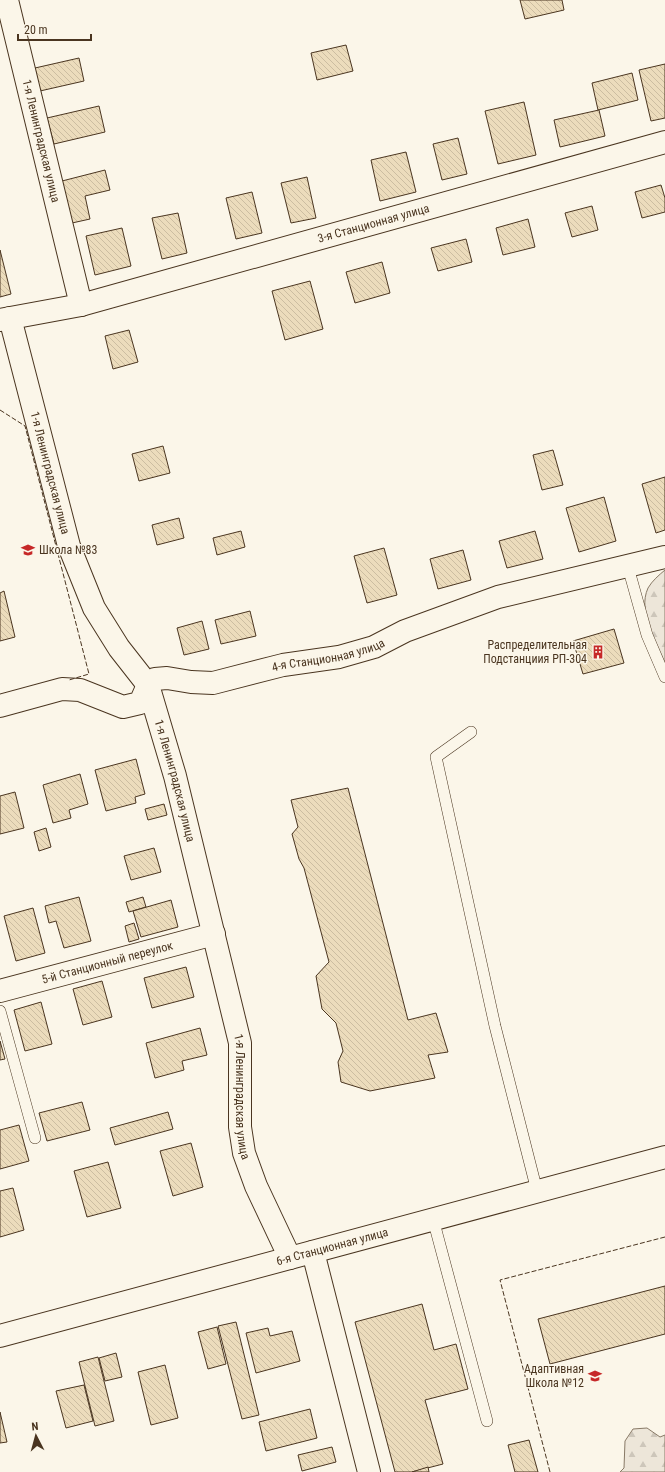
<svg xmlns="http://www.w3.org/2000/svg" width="665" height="1472" font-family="'Roboto Condensed',sans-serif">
  <defs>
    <pattern id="forest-firs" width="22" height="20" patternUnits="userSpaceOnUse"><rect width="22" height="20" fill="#ede6d9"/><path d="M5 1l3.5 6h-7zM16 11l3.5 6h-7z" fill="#cdc6ba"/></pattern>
    <pattern id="building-back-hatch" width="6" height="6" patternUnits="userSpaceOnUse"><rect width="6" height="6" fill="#ecdcbc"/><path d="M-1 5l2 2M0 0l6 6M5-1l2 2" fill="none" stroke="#ccbda1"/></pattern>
  </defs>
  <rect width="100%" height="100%" fill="#fbf6e9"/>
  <!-- forest -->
  <g fill="url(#forest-firs)" stroke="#887966">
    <path d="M665,570V665C657,643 637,612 648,588C652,581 659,575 665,570Z"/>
    <polygon points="647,1428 660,1437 665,1435 665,1472 620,1472 624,1468 625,1441 633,1429"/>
  </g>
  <!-- building -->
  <g fill="url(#building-back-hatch)" stroke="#4a3520">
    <polygon points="520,0 562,0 564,10 525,19"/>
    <polygon points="346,45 353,71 317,80 311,53"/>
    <polygon points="79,58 84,81 40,91 35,68"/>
    <polygon points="665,64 665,118 651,121 639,70"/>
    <polygon points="632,73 638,100 598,110 592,83"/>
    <polygon points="524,102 536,155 498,164 485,111"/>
    <polygon points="99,106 105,132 54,144 47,118"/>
    <polygon points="599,110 605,136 560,147 554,120"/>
    <polygon points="458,138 467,174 442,180 433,144"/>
    <polygon points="406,152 416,192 380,201 371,160"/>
    <polygon points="105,170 110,190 85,196 90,219 72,223 62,181"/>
    <polygon points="307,177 316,218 291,223 281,183"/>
    <polygon points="661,185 665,198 665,212 642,218 635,192"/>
    <polygon points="252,192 262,233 236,239 226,198"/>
    <polygon points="592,206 598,230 572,237 565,213"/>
    <polygon points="178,213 187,253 162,259 152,218"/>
    <polygon points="528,219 535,247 503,255 496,228"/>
    <polygon points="122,228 131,266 95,275 86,236"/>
    <polygon points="466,239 472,262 438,271 431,248"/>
    <polygon points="0,250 11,294 0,297"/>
    <polygon points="382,262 390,293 355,303 346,272"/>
    <polygon points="310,281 323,329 285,340 272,291"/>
    <polygon points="129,330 138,362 113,369 105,336"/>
    <polygon points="163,446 170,473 139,481 132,454"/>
    <polygon points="553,450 563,485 542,490 533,455"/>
    <polygon points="665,477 665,530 656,533 642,484"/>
    <polygon points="604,497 616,541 579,552 566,508"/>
    <polygon points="179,518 184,538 157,545 152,525"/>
    <polygon points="241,531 245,547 217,555 213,538"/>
    <polygon points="535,531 543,559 507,568 499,541"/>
    <polygon points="384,548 397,595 367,603 354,556"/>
    <polygon points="463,550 471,580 438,589 430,559"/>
    <polygon points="4,591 15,637 0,641 0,593"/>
    <polygon points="250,611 256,636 221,644 215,620"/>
    <polygon points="202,621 209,649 184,655 177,628"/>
    <polygon points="614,629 624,663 583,674 573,641"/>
    <polygon points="136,759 145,794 135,797 136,803 106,811 95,770"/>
    <polygon points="80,774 88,804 69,810 71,818 53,823 43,785"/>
    <polygon points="348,788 408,1020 436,1013 448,1052 428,1055 435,1078 370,1091 341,1082 338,1062 343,1051 336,1023 322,1009 316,976 329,962 304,868 299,859 292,834 298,827 291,800"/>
    <polygon points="15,792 24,828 0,834 0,796"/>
    <polygon points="164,804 167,815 148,820 145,809"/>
    <polygon points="46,828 51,847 39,851 34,832"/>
    <polygon points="154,848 161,872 131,880 124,856"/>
    <polygon points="79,897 91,941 64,948 56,921 49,923 45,906"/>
    <polygon points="143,897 146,907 129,912 126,902"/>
    <polygon points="171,900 178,927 141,937 133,911"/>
    <polygon points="33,908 45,953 16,961 4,916"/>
    <polygon points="134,923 139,939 129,942 125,926"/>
    <polygon points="186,967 194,997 152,1008 144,978"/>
    <polygon points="102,981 112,1017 83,1025 73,989"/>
    <polygon points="41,1002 52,1044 25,1051 14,1010"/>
    <polygon points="200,1028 207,1055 182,1061 184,1070 155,1078 146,1043"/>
    <polygon points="0,1041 5,1059 0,1060"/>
    <polygon points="82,1102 90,1130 47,1141 39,1113"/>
    <polygon points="168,1112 173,1129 115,1145 110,1128"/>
    <polygon points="19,1125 29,1161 0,1169 0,1130"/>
    <polygon points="191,1143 203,1187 173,1196 160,1151"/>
    <polygon points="108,1162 121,1208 87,1217 74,1171"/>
    <polygon points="13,1188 24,1230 0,1237 0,1191"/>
    <polygon points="665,1286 665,1334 550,1364 538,1319"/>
    <polygon points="422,1304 434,1350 456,1344 468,1389 425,1400 443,1464 412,1472 395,1472 355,1322"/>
    <polygon points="236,1322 259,1415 242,1419 218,1326"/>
    <polygon points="217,1327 226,1364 208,1369 198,1332"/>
    <polygon points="268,1328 270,1336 292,1331 300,1361 256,1373 246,1333"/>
    <polygon points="116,1353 122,1377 105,1381 99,1358"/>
    <polygon points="98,1357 114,1421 95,1426 79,1362"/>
    <polygon points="165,1365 178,1418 151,1425 138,1372"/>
    <polygon points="84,1385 93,1421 66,1428 56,1391"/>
    <polygon points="310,1409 317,1438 266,1451 259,1422"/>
    <polygon points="0,1412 7,1442 0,1443"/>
    <polygon points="529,1440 538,1472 515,1472 508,1445"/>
    <polygon points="332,1447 336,1462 302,1471 298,1455"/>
    <polygon points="428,1467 429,1472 412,1472"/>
  </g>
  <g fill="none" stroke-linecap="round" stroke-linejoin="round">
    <!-- lane casing -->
    <g stroke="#4a3520" stroke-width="12">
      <g id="lane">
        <polyline points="628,567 647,635 665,677"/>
        <polyline points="471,732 436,757 495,1026 537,1191"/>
        <polyline points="0,1011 35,1138"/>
        <polyline points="433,1219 487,1421"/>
      </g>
    </g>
    <!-- street casing -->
    <g stroke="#4a3520" stroke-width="24">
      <g id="street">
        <path id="s1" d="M7,0L81,305"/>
        <path id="s2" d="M10,318L69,546L94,608L119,648L148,685L175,776L240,1043V1127L244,1153L256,1186L290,1258"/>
        <path id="s3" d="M0,320L81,305L665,142"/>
        <path id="s4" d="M0,706L62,689L80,690L123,707L140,703L148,685L155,679L167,678L191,682L213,683L283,665L339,657L374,647L405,631L498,597L665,557"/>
        <path id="s5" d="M0,991L214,934"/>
        <polyline points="313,1252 369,1472"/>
      </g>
    </g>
    <!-- secondary casing -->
    <g stroke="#4a3520" stroke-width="24">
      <g id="secondary">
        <path id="s6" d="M0,1336L665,1157"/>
      </g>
    </g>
    <!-- lane -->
    <use href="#lane" stroke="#fbf6e9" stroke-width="11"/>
    <!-- street -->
    <use href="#street" stroke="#fbf6e9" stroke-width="22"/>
    <!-- secondary -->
    <use href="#secondary" stroke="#fbf6e9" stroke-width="22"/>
    <!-- fence -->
    <g stroke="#4a3520" stroke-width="1" stroke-dasharray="5 2" stroke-linecap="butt">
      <polyline points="0,410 25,426 89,674 69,680"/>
      <polyline points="550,1472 500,1280 665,1237"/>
    </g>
  </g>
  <!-- icons -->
  <defs>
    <g id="school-bare" transform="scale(1.08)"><path d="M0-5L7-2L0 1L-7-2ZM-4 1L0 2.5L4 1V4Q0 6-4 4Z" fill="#c62828" stroke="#fbf6e9" stroke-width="2.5" paint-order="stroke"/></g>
    <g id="building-bare" transform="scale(1.08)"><path d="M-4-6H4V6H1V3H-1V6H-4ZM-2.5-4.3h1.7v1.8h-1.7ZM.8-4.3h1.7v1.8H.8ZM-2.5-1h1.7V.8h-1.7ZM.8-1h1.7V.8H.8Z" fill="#c62828" stroke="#fbf6e9" stroke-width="2.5" paint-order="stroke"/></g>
  </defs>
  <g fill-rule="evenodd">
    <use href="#school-bare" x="28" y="550"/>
    <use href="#building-bare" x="598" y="652"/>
    <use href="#school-bare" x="595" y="1376"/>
  </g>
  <g text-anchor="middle" stroke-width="3" stroke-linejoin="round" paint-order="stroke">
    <!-- street labels -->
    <g font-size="12" fill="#4a3520" stroke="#fbf6e9">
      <text dy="4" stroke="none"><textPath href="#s1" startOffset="145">1-я Ленинградская улица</textPath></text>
      <text dy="4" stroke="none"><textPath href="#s3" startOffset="386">3-я Станционная улица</textPath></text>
      <text dy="4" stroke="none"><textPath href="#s2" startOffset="160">1-я Ленинградская улица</textPath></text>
      <text dy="4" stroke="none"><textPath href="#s4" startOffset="352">4-я Станционная улица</textPath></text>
      <text dy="4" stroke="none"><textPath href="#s2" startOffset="496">1-я Ленинградская улица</textPath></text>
      <text dy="4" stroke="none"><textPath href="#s5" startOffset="111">5-й Станционный переулок</textPath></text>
      <text dy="4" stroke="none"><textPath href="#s2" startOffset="820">1-я Ленинградская улица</textPath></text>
      <text dy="4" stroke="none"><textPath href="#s6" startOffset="344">6-я Станционная улица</textPath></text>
    </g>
    <!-- poi labels -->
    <g font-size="12" fill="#4a3520" stroke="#fbf6e9" text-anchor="end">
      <text x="39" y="554" text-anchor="start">Школа №83</text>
      <text x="587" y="649">Распределительная<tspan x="587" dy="14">Подстанциия РП-304</tspan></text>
      <text x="584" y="1373">Адаптивная<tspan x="584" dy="14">Школа №12</tspan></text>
    </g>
  </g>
  <!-- north arrow -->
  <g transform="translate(36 1436) rotate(354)" stroke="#fbf6e9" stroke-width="3" paint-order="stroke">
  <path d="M0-3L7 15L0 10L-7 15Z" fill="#4a3520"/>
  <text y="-6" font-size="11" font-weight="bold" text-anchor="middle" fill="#4a3520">N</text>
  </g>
  <!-- scale -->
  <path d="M18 34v6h73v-6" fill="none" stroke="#4a3520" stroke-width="2"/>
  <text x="24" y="34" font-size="12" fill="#4a3520" stroke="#fbf6e9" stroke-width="3" paint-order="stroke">20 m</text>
</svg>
